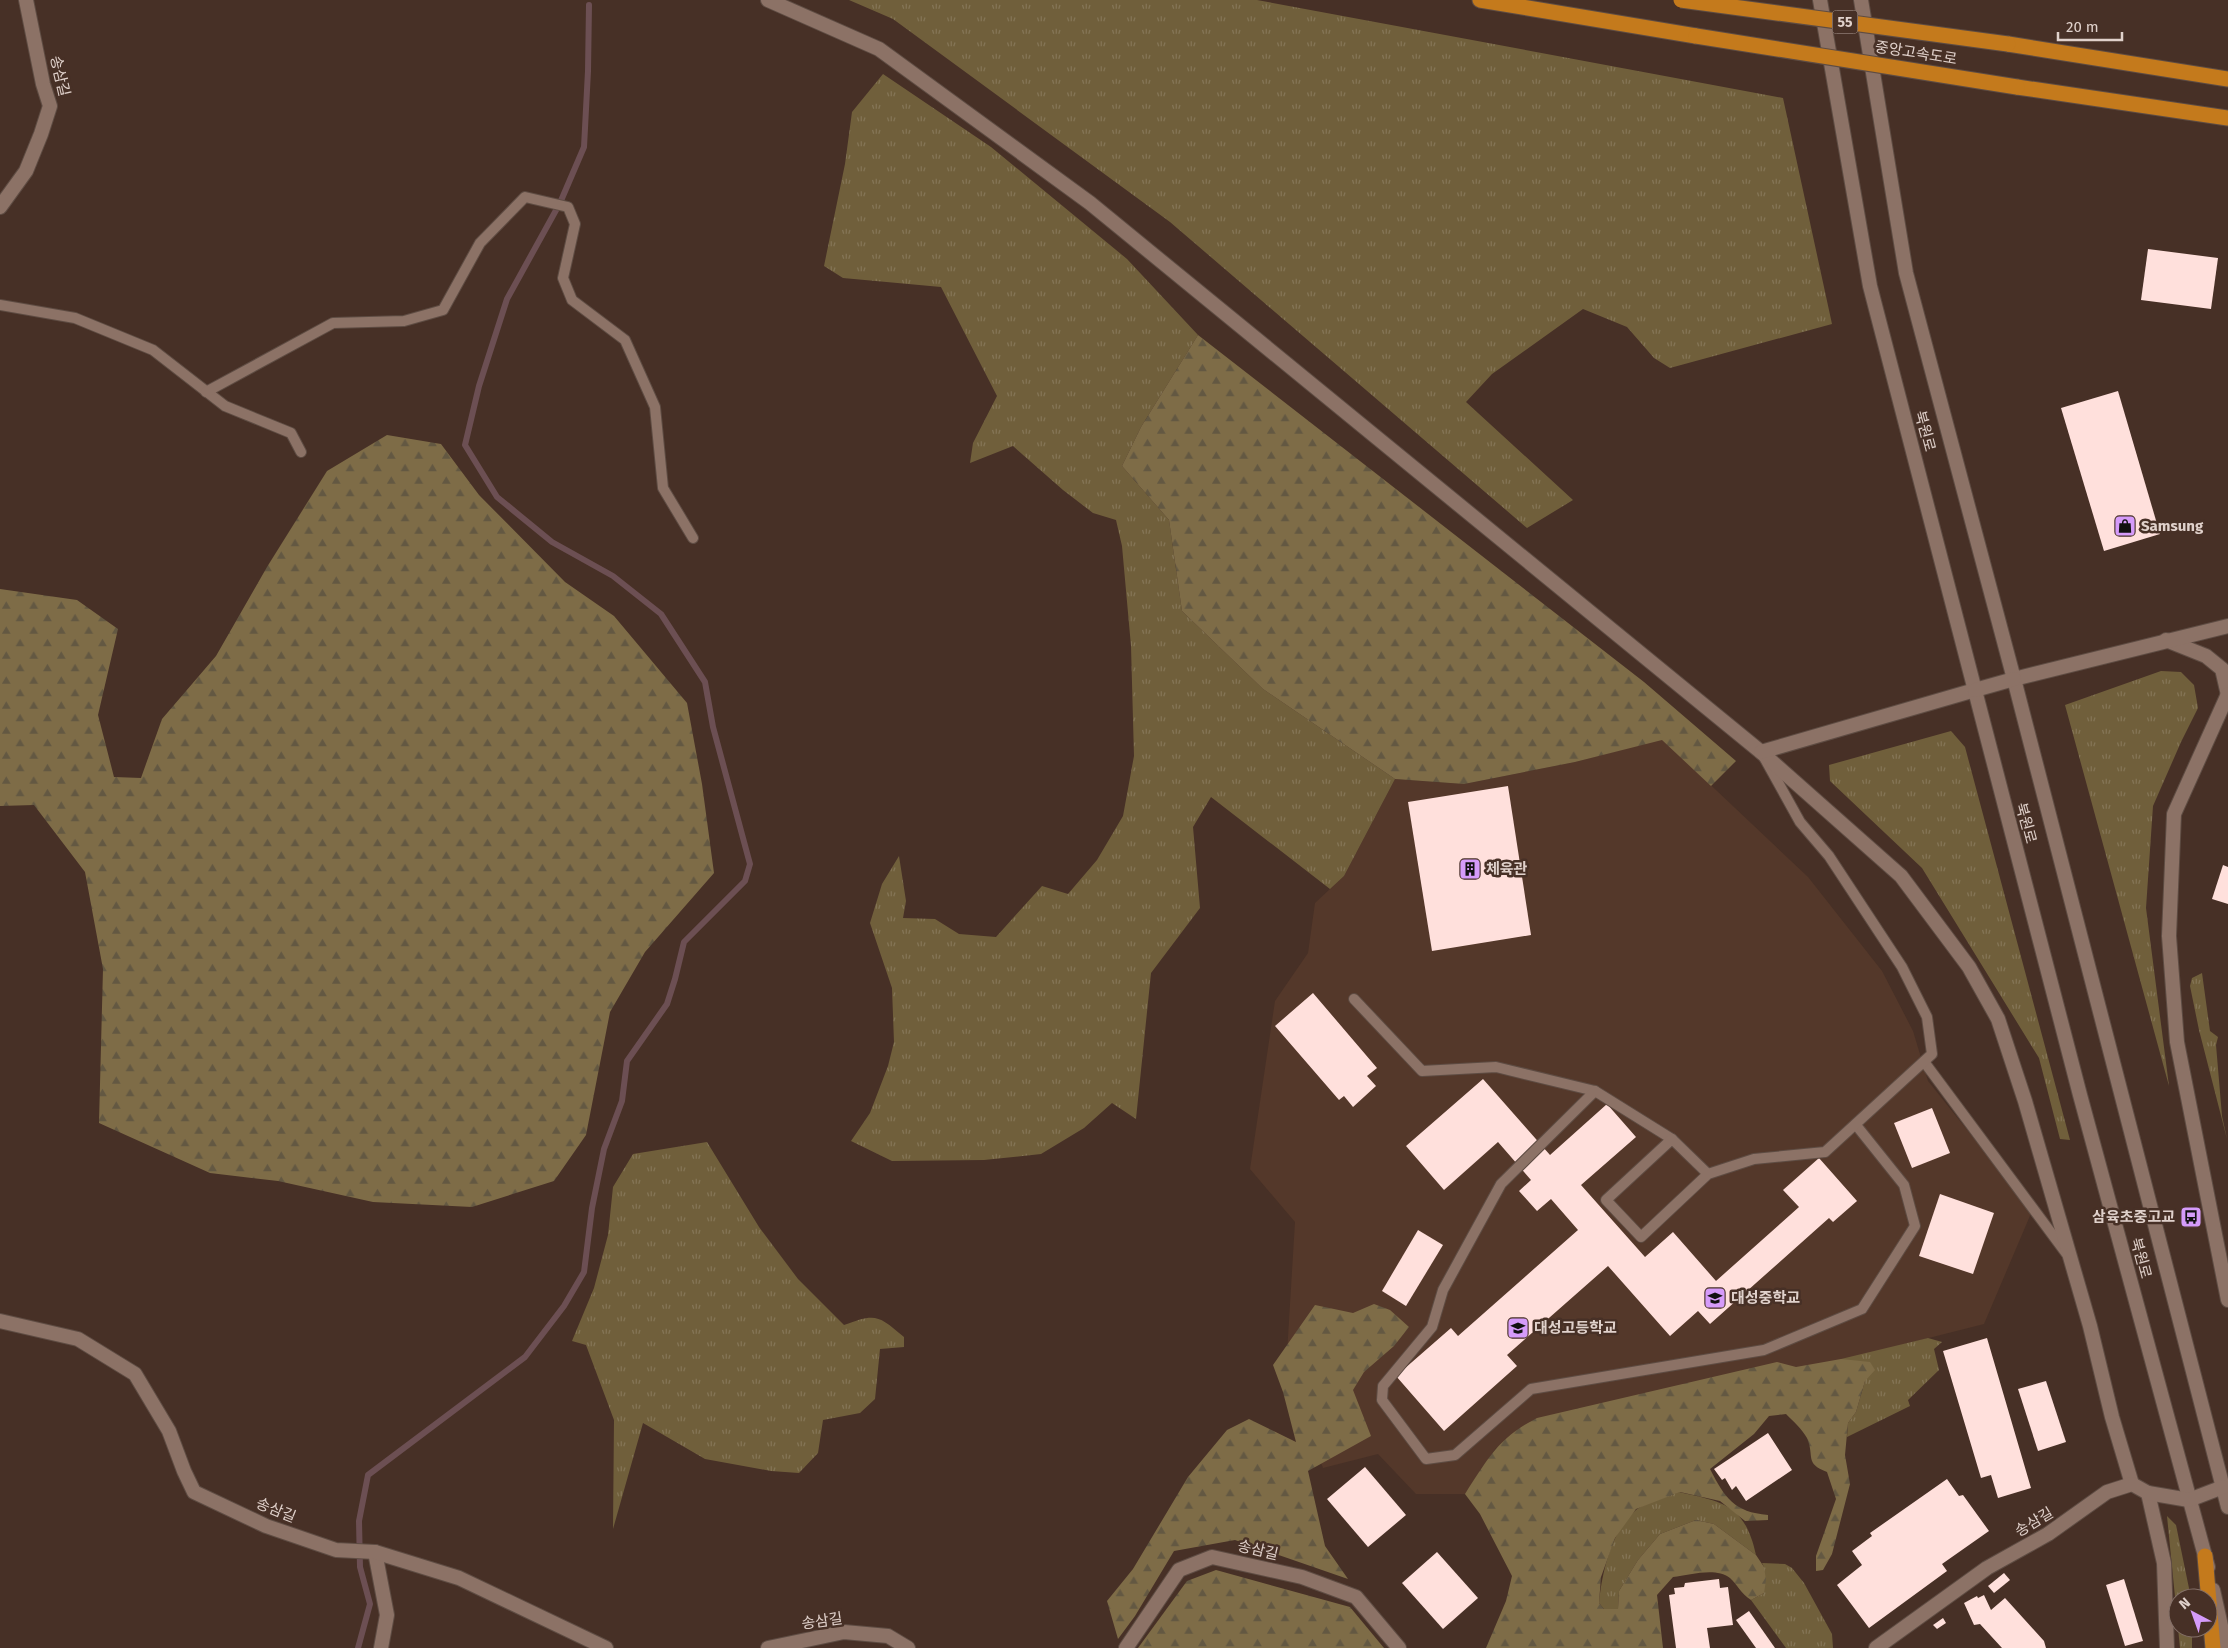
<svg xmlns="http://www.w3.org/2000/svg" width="2228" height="1648" font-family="'Fira Sans','Noto Sans KR',sans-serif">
  <defs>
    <pattern id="grass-tufts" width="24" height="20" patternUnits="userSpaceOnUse" patternTransform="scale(1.25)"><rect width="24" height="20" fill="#705f3b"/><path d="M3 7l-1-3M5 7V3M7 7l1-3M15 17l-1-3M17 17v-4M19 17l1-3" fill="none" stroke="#847556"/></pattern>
    <pattern id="forest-firs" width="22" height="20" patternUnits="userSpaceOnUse" patternTransform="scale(1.25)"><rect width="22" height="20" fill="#7e6c47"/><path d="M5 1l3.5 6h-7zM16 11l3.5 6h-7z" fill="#635842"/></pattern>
  </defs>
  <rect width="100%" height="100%" fill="#473026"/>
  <!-- built -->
  <polygon fill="#54382a" points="1662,739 1808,877 1882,971 1913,1031 1928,1081 2032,1211 1984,1324 1496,1448 1465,1494 1416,1494 1378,1454 1323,1468 1286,1370 1295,1222 1250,1169 1275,1001 1308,953 1315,903 1344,876 1395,779 1464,784 1575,762"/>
  <!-- grass -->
  <g fill="url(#grass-tufts)">
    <polygon points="849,0 1257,0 1783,98 1832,324 1670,368 1654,358 1627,327 1583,309 1492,374 1466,402 1573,500 1527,528 1170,222 893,19"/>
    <polygon points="883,74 991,147 1127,259 1198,335 1141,427 1122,466 1169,520 1182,611 1263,689 1395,779 1344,876 1330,889 1211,797 1193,827 1200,908 1151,973 1136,1119 1112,1103 1084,1128 1041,1154 984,1160 892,1161 851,1141 870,1113 888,1066 894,1042 892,988 870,923 882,884 899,856 906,901 903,918 935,919 959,934 996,937 1042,886 1068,894 1097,860 1123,816 1134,756 1131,646 1122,546 1116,520 1093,513 1063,490 1013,446 970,463 973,443 997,396 941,287 843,278 824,266 845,164 852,112"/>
    <polygon points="2161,671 2181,672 2194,685 2198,708 2181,742 2153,806 2146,908 2169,1086 2065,705"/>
    <polygon points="1951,731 1965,747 2070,1140 2060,1139 2039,1058 1922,868 1830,781 1829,765"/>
    <polygon points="2202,973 2210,1031 2218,1037 2216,1045 2222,1116 2227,1139 2199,1030 2190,986 2192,978"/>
    <path d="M707,1142L759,1227L798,1279L844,1325C876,1313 878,1315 904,1337V1347L880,1349L875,1399L860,1413L823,1420L818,1453L799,1473L771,1471L705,1459L643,1423L613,1529L614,1420L586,1345L572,1341L594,1288L608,1235L613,1187L633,1154Z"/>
    <polygon points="1928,1338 1942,1342 1934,1349 1939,1370 1908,1400 1910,1406 1847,1437 1848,1423 1856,1412 1865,1381 1841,1359"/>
    <path d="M1679,1492C1724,1502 1745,1505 1756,1555L1714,1524L1696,1520L1660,1534L1638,1560L1619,1591L1618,1609H1604L1599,1603C1602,1573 1611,1531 1636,1510C1644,1503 1668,1497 1679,1492Z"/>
    <polygon points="2167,1516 2176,1525 2191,1598 2178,1598 2178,1627"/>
    <polygon points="1762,1563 1785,1564 1792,1568 1804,1583 1832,1634 1833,1648 1786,1648 1751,1600 1764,1593 1764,1567"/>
    <polygon points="2178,1628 2192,1628 2192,1648 2180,1648"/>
  </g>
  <!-- forest -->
  <g fill="url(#forest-firs)">
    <polygon points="1198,335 1644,682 1736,761 1711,786 1662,740 1575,762 1464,784 1395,779 1263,689 1182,611 1169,520 1122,466 1141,427"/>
    <polygon points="387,435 441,444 479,495 565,582 614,616 687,703 702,784 714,873 645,952 610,1012 586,1135 554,1181 472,1207 373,1202 278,1181 210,1173 99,1123 103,969 85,872 34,805 0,806 0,589 77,600 118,629 98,715 114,777 141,778 162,719 216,656 267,567 327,471"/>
    <polygon points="1374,1304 1390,1310 1409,1327 1394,1346 1364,1372 1353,1390 1371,1436 1308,1471 1325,1546 1348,1579 1235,1540 1174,1551 1135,1616 1118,1639 1107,1601 1133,1569 1188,1477 1227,1430 1249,1419 1296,1442 1283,1392 1273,1365 1315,1305 1353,1313"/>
    <path d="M1841,1359L1870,1362L1875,1370L1865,1381L1856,1412L1848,1423L1845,1455L1850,1484L1832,1554L1823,1570L1816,1571V1556L1836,1499L1827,1472C1804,1463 1815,1457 1807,1438C1802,1429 1793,1421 1786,1414L1769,1416L1754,1434L1710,1469C1725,1498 1734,1512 1768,1515V1520L1745,1521L1720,1501L1680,1492L1636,1509L1615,1538L1601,1577L1599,1603L1604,1609H1618L1619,1591L1638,1560L1660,1534L1696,1520L1714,1524L1756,1555L1764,1567L1766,1580L1764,1593L1751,1600C1740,1593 1738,1585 1730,1578C1716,1567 1690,1575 1673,1577L1657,1595L1663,1648H1486L1506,1601L1512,1576L1480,1514L1465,1494C1488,1459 1498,1438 1537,1418L1777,1362L1796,1367Z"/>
    <polygon points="1216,1570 1350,1607 1384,1648 1138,1648 1187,1581"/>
  </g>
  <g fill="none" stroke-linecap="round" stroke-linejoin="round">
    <!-- stream -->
    <polyline stroke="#6c4f53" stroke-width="6" points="358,1648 370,1604 360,1567 359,1521 368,1475 525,1357 564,1306 584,1272 592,1208 604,1149 622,1101 627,1061 667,1004 675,979 684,942 745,881 750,864 713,727 705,682 661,614 613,576 552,542 497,497 465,445 479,386 507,299 560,203 584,147 588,71 589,5"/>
  </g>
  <!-- building -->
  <g fill="#ffe0dc">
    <polygon points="2148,249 2218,258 2211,309 2141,300"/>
    <polygon points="2118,391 2160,534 2104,551 2061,408"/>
    <polygon points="1508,786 1531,935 1432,951 1408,802"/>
    <polygon points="2223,865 2228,867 2228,904 2212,899"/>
    <polygon points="1313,993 1377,1068 1367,1076 1376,1086 1353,1107 1344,1096 1339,1100 1275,1026"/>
    <polygon points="1483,1079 1550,1155 1607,1104 1636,1137 1581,1185 1645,1257 1673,1232 1716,1281 1799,1207 1783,1190 1819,1158 1857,1201 1833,1222 1829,1218 1710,1324 1698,1311 1670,1336 1608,1266 1507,1355 1517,1366 1444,1431 1396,1376 1451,1328 1458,1336 1578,1230 1551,1199 1537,1211 1519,1191 1531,1180 1498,1142 1444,1190 1406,1146"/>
    <polygon points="1932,1108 1950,1153 1912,1168 1894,1123"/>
    <polygon points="1940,1194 1994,1213 1973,1274 1919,1256"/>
    <polygon points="1418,1230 1443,1245 1406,1306 1382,1291"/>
    <polygon points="1987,1338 2031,1488 1998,1498 1991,1475 1981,1478 1943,1351"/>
    <polygon points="2046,1381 2066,1442 2038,1451 2018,1389"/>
    <polygon points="1768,1433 1792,1470 1746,1501 1736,1486 1732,1490 1725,1478 1722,1480 1714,1469"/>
    <polygon points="1365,1467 1406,1515 1368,1547 1327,1499"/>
    <polygon points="1947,1479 1959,1496 1963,1495 1989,1531 1942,1564 1947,1571 1869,1628 1837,1585 1862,1565 1852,1551 1872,1536 1870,1533"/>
    <polygon points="1437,1552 1478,1598 1443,1629 1402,1583"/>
    <polygon points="2004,1573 2010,1580 1994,1593 1988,1586"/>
    <polygon points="1719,1579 1720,1588 1728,1587 1733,1625 1707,1628 1710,1648 1676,1648 1669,1595 1675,1594 1674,1588 1684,1587 1685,1583"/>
    <polygon points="2124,1579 2143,1641 2125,1646 2106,1585"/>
    <polygon points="1984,1595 1991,1610 2005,1598 2044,1641 2046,1648 2002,1648 1980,1624 1974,1625 1964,1603 1977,1596 1978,1598"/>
    <polygon points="1749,1611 1775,1648 1756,1648 1736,1620"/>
    <polygon points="1943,1618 1946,1623 1937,1629 1933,1625"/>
  </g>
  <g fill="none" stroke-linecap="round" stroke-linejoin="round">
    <!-- service casing -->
    <g stroke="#5e4c43" stroke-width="12">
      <g id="service">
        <polyline points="0,305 75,318 153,350 225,406 291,433 301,452"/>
        <polyline points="206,392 333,323 404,321 443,310 480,243 525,197 568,207 575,224 563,278 572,300 625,340 655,407 663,488 693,538"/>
        <polyline points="1354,999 1422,1071 1496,1067 1595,1091"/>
        <polyline points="1925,1063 2066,1253"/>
        <polyline points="1672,1139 1595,1091 1501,1184 1443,1290 1432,1327 1383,1386 1382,1400 1426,1459 1455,1455 1531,1389 1764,1350 1862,1309 1915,1226 1904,1185 1856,1125"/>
        <polyline points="1708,1174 1672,1139 1606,1200 1641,1237 1708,1174 1754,1159 1825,1152 1932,1054 1927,1017 1902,967 1829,856 1800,822 1765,759"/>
      </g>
    </g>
    <!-- minor casing -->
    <g stroke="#5e4c43" stroke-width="16">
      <g id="minor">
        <polyline points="768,0 879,49 1090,203 1761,752 1901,876 1969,967 1998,1019 2025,1101 2090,1326 2112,1417 2132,1484"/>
        <polyline points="2166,640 2206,656 2222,669 2228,695"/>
        <polyline points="2014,679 2228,626"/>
        <polyline points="2228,694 2174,814 2169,936 2177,1042 2228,1300"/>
        <polyline points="1761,752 1975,690"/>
        <polyline points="2148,1493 2164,1563 2167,1648"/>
        <polyline points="375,1552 387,1615 381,1648"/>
      </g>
    </g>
    <!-- tertiary casing -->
    <g stroke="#5e4c43" stroke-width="16">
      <g id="tertiary">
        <polyline points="1820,0 1870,286 2080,1095 2208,1567"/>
        <polyline points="1861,0 1906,273 2014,679 2228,1507"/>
        <polyline points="0,207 26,171 41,134 50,106 43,84 26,0"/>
        <polyline points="1975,690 2014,679"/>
        <polyline points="0,1321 78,1339 135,1374 169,1431 184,1471 194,1492 266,1526 336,1550 375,1552 459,1578 606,1648"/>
        <polyline points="2213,1590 2226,1648"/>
        <polyline points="768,1648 844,1632 888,1636 908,1648"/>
        <polyline points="1126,1648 1179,1570 1212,1557 1302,1577 1356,1597 1399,1648"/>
        <polyline points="1876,1648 1987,1568 2048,1534 2107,1492 2132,1484 2148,1493 2189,1500 2223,1487"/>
      </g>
    </g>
    <!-- motorway casing -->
    <g stroke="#5e4c43" stroke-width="17">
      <g id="motorway">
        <polyline points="1480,0 1696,36"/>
        <polyline points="2008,44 2228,79"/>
        <polyline points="2017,87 2228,118"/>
        <polyline points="2205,1556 2213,1648"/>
      </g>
    </g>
    <!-- service -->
    <use href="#service" stroke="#8c7266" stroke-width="10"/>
    <!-- minor -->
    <use href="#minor" stroke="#8c7266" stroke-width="14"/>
    <!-- tertiary -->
    <use href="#tertiary" stroke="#8c7266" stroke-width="14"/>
    <!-- motorway -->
    <use href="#motorway" stroke="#c47a1c" stroke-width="15"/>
    <!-- motorway-bridge casing -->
    <g stroke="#5e4c43" stroke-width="17" stroke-linecap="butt">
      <g id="motorway-bridge">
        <polyline points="1681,0 2008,44"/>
        <polyline points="1696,36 2017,87"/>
      </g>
    </g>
    <!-- motorway-bridge -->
    <use href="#motorway-bridge" stroke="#c47a1c" stroke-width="15"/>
  </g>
  <!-- icons -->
  <defs>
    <g id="shop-square" transform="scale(1.125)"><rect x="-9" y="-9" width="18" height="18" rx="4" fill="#d59bfa" stroke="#473026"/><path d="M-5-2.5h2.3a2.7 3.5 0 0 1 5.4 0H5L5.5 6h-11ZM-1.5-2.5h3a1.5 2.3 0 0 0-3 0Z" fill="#111"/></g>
    <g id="building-square" transform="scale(1.125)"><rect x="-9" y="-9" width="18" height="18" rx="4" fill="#d59bfa" stroke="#473026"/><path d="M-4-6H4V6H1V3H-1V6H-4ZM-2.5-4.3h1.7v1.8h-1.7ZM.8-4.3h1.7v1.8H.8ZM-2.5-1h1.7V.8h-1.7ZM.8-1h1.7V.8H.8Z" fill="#111"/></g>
    <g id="bus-square" transform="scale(1.125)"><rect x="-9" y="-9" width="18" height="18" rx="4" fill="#d59bfa" stroke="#473026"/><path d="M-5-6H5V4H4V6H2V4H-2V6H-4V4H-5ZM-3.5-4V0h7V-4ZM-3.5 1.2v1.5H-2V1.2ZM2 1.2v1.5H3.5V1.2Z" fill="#111"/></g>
    <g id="school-square" transform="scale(1.125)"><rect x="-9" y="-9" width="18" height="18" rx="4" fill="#d59bfa" stroke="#473026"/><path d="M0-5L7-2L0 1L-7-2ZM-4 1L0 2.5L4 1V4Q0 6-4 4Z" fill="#111"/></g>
  </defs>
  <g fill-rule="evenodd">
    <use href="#shop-square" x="2125" y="526"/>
    <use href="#building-square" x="1470" y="869"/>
    <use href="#bus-square" x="2191" y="1217"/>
    <use href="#school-square" x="1715" y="1298"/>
    <use href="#school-square" x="1518" y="1328"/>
  </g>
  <g text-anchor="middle" stroke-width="5" stroke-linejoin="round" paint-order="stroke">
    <!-- shield labels -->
    <rect fill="#473026" stroke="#b2a19a" stroke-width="1" x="1832.5" y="10.5" width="25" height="23" rx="4"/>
    <g font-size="14" font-weight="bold" fill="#e0d1cb">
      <text x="1845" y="27">55</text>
    </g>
    <!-- street labels -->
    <g font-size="15" fill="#e0d1cb" stroke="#473026">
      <text transform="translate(1916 53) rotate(9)" y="5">중앙고속도로</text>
      <text transform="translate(60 76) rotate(77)" y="5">송삼길</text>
      <text transform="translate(1925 431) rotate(75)" y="5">북원로</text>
      <text transform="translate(2026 823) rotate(75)" y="5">북원로</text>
      <text transform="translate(2141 1258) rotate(75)" y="5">북원로</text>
      <text transform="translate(276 1510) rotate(22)" y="5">송삼길</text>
      <text transform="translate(2034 1522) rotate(-31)" y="5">송삼길</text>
      <text transform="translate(1258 1550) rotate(13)" y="5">송삼길</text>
      <text transform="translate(822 1621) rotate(-8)" y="5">송삼길</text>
    </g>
    <!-- poi labels -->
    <g font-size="15" font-weight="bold" fill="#e0d1cb" stroke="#473026" text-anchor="start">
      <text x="2141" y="531">Samsung</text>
      <text x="1486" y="874">체육관</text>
      <text x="2175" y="1222" text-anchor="end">삼육초중고교</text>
      <text x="1731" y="1303">대성중학교</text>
      <text x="1534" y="1333">대성고등학교</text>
    </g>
  </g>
  <!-- north arrow -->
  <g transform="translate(2193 1613) rotate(319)"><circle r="24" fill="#473026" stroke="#847068"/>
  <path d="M0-4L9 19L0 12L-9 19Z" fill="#d59bfa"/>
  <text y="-8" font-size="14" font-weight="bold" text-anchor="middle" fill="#e0d1cb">N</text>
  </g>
  <!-- scale -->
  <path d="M2058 32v8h64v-8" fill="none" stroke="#e0d1cb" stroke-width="2.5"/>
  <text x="2066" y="32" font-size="15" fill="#e0d1cb" stroke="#473026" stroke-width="4" paint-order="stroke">20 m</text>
</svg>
